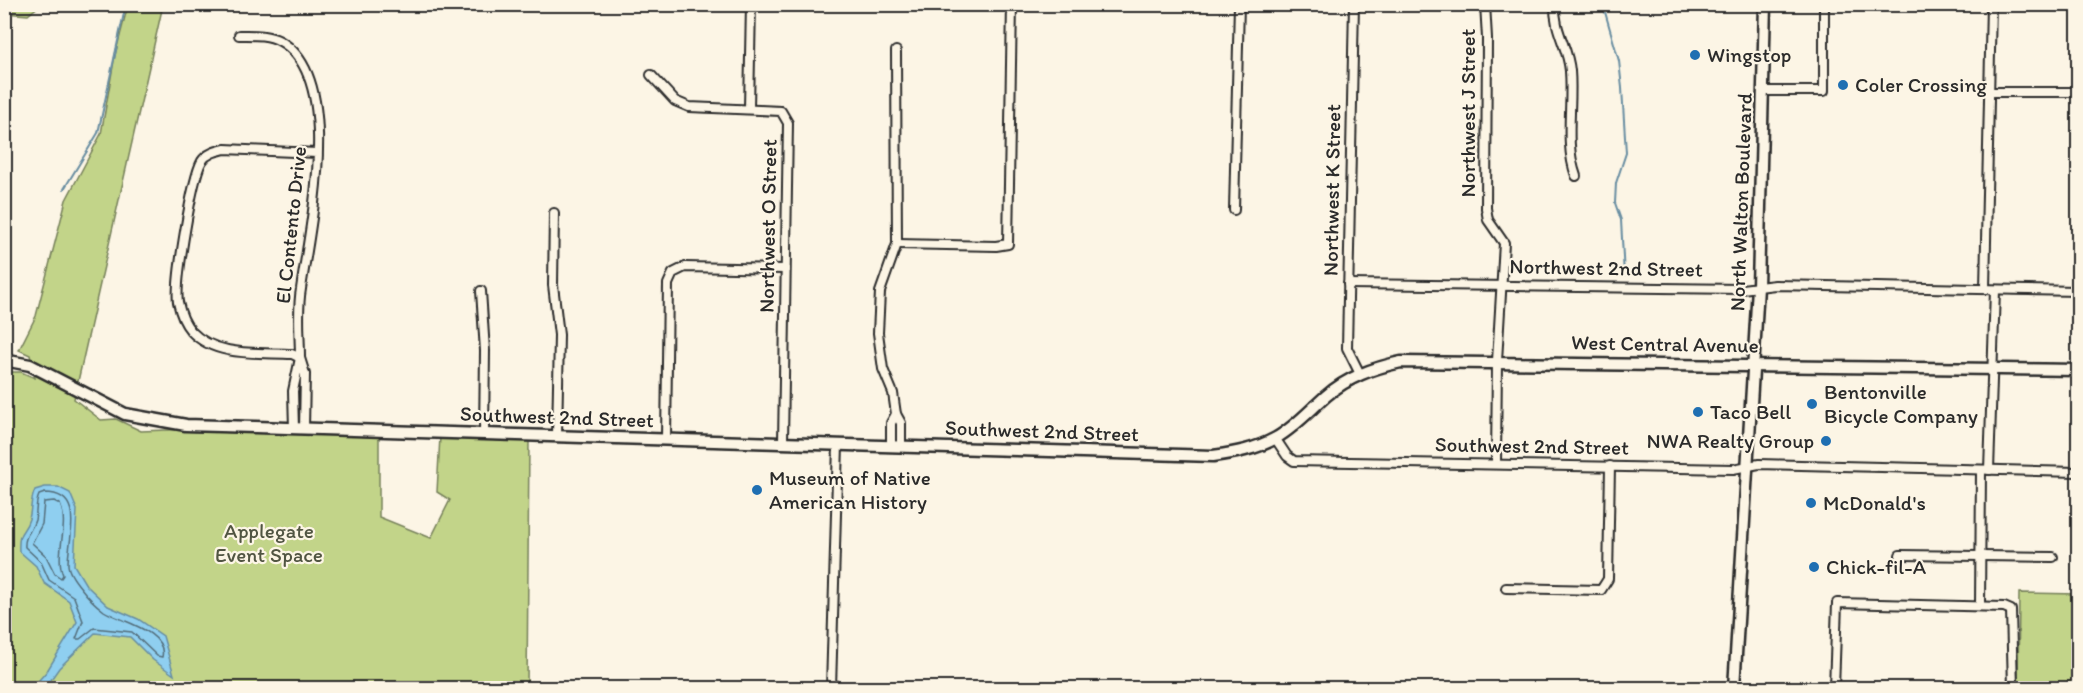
<svg xmlns="http://www.w3.org/2000/svg" width="2083" height="693" font-family="Itim,sans-serif">
  <rect width="100%" height="100%" fill="#fcf5e5"/>
  <filter id="ink" filterUnits="userSpaceOnUse"><feTurbulence type="fractalNoise" baseFrequency=".0167" numOctaves="2"/><feDisplacementMap in="SourceGraphic" scale="12" xChannelSelector="R" yChannelSelector="G"/><feConvolveMatrix kernelMatrix="1 2 1 2 8 2 1 2 1" color-interpolation-filters="sRGB"/></filter>
  <g filter="url(#ink)">
    <!-- green -->
    <g fill="#c2d489" stroke="#76805a" stroke-width="1.5">
      <polygon points="4,5 5,4 40,5 28,15 5,13"/>
      <polygon points="128,5 163,5 74,399 101,420 116,419 141,431 219,428 379,435 379,517 431,538 450,500 437,492 440,436 529,440 527,688 5,688 5,372 21,372 35,378 30,355 19,350 36,316 66,200 101,134 115,55"/>
      <polygon points="2019,593 2078,594 2078,688 2018,688"/>
    </g>
    <!-- water -->
    <path fill="#8fcff0" stroke="#678da1" stroke-width="1.5" d="M45,487H58L70,493L77,510L74,565L86,585L108,606L138,619L163,636L174,675L153,660L130,637L95,633L59,668L45,688H32L47,671L77,622L69,601L44,583L36,566L19,551C18,528 24,535 29,519C32,508 30,500 35,490Z"/>
    <g fill="none" stroke-linecap="round" stroke-linejoin="round">
      <!-- shore -->
      <g stroke="#536d7a" stroke-width="1.5">
        <path d="M45,493C86,493 68,538 68,564C68,571 76,582 81,588C87,596 96,605 104,611C119,621 168,631 162,657L157,656L132,632L94,628L80,639H76L83,621L74,597L49,580L41,562L25,547C24,535 32,531 35,520C37,511 35,504 39,495Z"/>
        <path d="M54,501L60,504C70,526 54,553 63,575L61,578L55,574L46,556L32,543L42,524L44,502Z"/>
      </g>
      <!-- stream -->
      <g stroke="#678da1" stroke-width="2">
        <polyline points="1605,12 1619,61 1622,88 1626,153 1616,183 1615,203 1621,220 1624,276"/>
        <polyline points="64,189 98,133 126,4"/>
      </g>
      <!-- minor casing -->
      <g stroke="#2b2b2b" stroke-width="12">
        <g id="minor">
          <polyline points="1354,4 1347,348 1360,374"/>
          <polyline points="1485,4 1487,38 1486,208 1488,220 1504,243 1497,361 1496,464"/>
          <path d="M1555,4C1554,33 1568,46 1570,71C1573,106 1564,143 1576,176"/>
          <path d="M239,35C252,35 268,34 280,41C345,77 309,230 301,289C297,311 300,335 300,358L292,354C260,352 216,358 191,331C185,324 180,312 178,302C175,282 192,178 202,161C207,153 217,151 225,149L317,153"/>
          <polyline points="896,51 897,244 880,292 878,333 883,369 893,393 896,414 901,423 901,446"/>
          <polyline points="651,75 675,101 689,107 781,111 788,123 783,443"/>
          <polyline points="1764,91 1824,91 1824,4"/>
          <polyline points="1990,92 2078,92"/>
          <polyline points="749,108 751,4"/>
          <polyline points="1234,210 1239,4"/>
          <polyline points="554,213 553,285 559,335 557,436"/>
          <polyline points="897,244 996,246 1008,244 1012,4"/>
          <polyline points="1348,284 1742,289 1775,285 2078,291"/>
          <polyline points="1985,289 1991,4"/>
          <polyline points="481,291 485,351 484,434"/>
          <polyline points="294,429 293,391 300,358 305,374 304,429"/>
          <polyline points="1275,438 1287,456 1294,461 1733,469 1759,464 2078,472"/>
          <polyline points="666,439 668,284 673,273 685,267 785,269"/>
          <polyline points="891,446 891,423 896,414"/>
          <polyline points="1989,470 1995,290"/>
          <polyline points="1900,555 2053,557"/>
          <polyline points="1506,588 1601,590 1608,579 1610,466"/>
          <polyline points="1980,606 1981,470"/>
          <polyline points="831,688 838,444"/>
          <polyline points="1834,688 1837,603 2004,607 2011,610 2013,688"/>
        </g>
      </g>
      <!-- major casing -->
      <g stroke="#2b2b2b" stroke-width="15">
        <g id="major">
          <path d="M4,360L30,365L125,414L186,425L1213,456C1235,453 1256,449 1276,438C1295,427 1309,411 1326,396C1348,377 1373,368 1401,362L2078,370"/>
          <polyline points="1734,688 1758,287 1765,4"/>
        </g>
      </g>
      <!-- minor -->
      <use href="#minor" stroke="#fcf5e5" stroke-width="8"/>
      <!-- major -->
      <use href="#major" stroke="#fcf5e5" stroke-width="10"/>
    </g>
  </g>
  <!-- markers -->
  <g fill="#1f6fb2" stroke="#fcf5e5" stroke-width="2">
    <circle cx="1695" cy="55" r="6"/>
    <circle cx="1843" cy="85" r="6"/>
    <circle cx="1812" cy="404" r="6"/>
    <circle cx="1698" cy="412" r="6"/>
    <circle cx="1826" cy="441" r="6"/>
    <circle cx="757" cy="490" r="6"/>
    <circle cx="1811" cy="503" r="6"/>
    <circle cx="1814" cy="567" r="6"/>
  </g>
  <g text-anchor="middle" stroke-width="4.5" stroke-linejoin="round" paint-order="stroke">
    <!-- poi labels -->
    <g font-size="21" fill="#2b2b2b" stroke="#fcf5e5" text-anchor="start">
      <text x="1707" y="62">Wingstop</text>
      <text x="1855" y="92">Coler Crossing</text>
      <text x="1824" y="399">Bentonville<tspan x="1824" dy="24">Bicycle Company</tspan></text>
      <text x="1710" y="419">Taco Bell</text>
      <text x="1814" y="448" text-anchor="end">NWA Realty Group</text>
      <text x="769" y="485">Museum of Native<tspan x="769" dy="24">American History</tspan></text>
      <text x="1823" y="510">McDonald's</text>
      <text x="1826" y="574">Chick-fil-A</text>
    </g>
    <!-- street labels -->
    <g font-size="21" fill="#2b2b2b" stroke="#fcf5e5">
      <text transform="translate(1468 113) rotate(-90)" y="7">Northwest J Street</text>
      <text transform="translate(1332 190) rotate(-89)" y="7">Northwest K Street</text>
      <text transform="translate(1741 202) rotate(-88)" y="7">North Walton Boulevard</text>
      <text transform="translate(291 225) rotate(-84)" y="7">El Contento Drive</text>
      <text transform="translate(768 226) rotate(-89)" y="7">Northwest O Street</text>
      <text transform="translate(1606 268) rotate(1)" y="7">Northwest 2nd Street</text>
      <text transform="translate(1665 344) rotate(1)" y="7">West Central Avenue</text>
      <text transform="translate(557 417) rotate(2)" y="7">Southwest 2nd Street</text>
      <text transform="translate(1042 431) rotate(2)" y="7">Southwest 2nd Street</text>
      <text transform="translate(1532 446) rotate(1)" y="7">Southwest 2nd Street</text>
    </g>
    <!-- park labels -->
    <g font-size="21" fill="#515542" stroke="#fcf5e5">
      <text x="269" y="538">Applegate<tspan x="269" dy="24">Event Space</tspan></text>
    </g>
  </g>
  <!-- margin -->
  <rect width="2083" height="693" fill="none" stroke="#fcf5e5" stroke-width="24"/>
  <rect x="12" y="12" width="2059" height="669" fill="none" stroke="#2b2b2b" stroke-width="2" filter="url(#ink)"/>
</svg>
